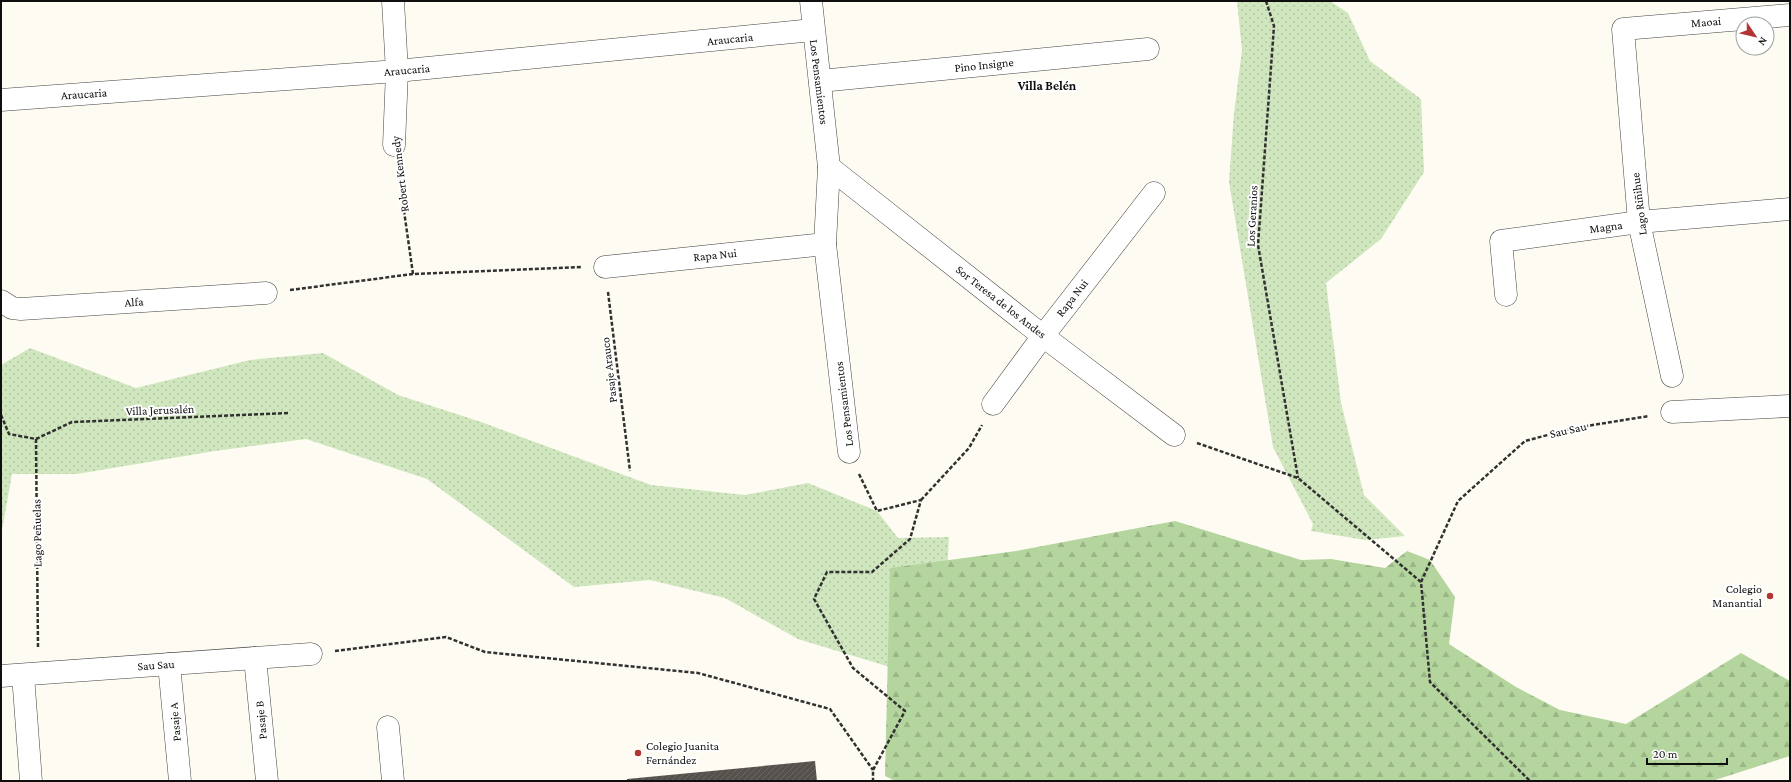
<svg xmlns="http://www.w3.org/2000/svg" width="1791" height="782" font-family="'Crimson Pro',serif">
  <defs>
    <pattern id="grass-dots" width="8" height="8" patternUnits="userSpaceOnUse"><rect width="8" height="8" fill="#d0e6be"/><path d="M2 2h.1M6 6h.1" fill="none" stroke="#b1c4a2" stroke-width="1.8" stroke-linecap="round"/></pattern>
    <pattern id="forest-firs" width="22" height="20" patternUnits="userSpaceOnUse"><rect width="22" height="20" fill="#b4d59e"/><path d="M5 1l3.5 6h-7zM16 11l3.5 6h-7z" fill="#9ab687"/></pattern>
    <pattern id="building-hatch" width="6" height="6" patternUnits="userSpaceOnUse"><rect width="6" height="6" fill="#56514c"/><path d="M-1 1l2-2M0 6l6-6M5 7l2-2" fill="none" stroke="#696561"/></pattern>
  </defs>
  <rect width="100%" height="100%" fill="#fefcf2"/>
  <!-- grass -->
  <g fill="url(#grass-dots)">
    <polygon points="1237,1 1330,1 1348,13 1370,61 1421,99 1424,172 1381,239 1326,283 1341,403 1364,495 1405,536 1365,540 1311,531 1313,524 1273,447 1229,182 1234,113 1242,50"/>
    <polygon points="30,348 136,388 250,360 323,353 398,395 481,422 651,485 745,495 808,483 877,511 898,538 949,537 946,594 916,675 798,639 725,598 650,580 574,587 427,479 306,439 215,451 77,474 12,474 1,536 1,365"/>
  </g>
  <!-- forest -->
  <polygon fill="url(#forest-firs)" points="1175,521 1301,560 1331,559 1385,568 1407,551 1430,560 1455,597 1449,644 1516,687 1560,710 1626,724 1741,653 1790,681 1790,756 1712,781 895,781 885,776 890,568 1016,551"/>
  <!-- building -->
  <polygon fill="url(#building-hatch)" points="815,761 817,781 627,781 627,779"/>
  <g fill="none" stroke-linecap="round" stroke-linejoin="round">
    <!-- minor casing -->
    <g stroke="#424242" stroke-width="23">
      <g id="minor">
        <polyline points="393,1 397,71 394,145"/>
        <polyline points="811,1 829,167 825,244 849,452"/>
        <polyline points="820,81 1148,49"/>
        <polyline points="1,100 397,71 813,30"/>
        <polyline points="829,167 1043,336 1174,435"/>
        <polyline points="605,267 825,244"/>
        <polyline points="1506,295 1501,241 1639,222 1790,209"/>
        <polyline points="1,301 12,308 21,309 266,293"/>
        <polyline points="1672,376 1639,222 1623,29 1790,15"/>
        <polyline points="993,404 1043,336 1154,193"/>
        <polyline points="1672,412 1790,406"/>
        <polyline points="255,658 267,781"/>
        <polyline points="169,664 180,781"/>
        <polyline points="23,675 31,781"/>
        <polyline points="1,676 311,654"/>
        <polyline points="388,727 393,781"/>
      </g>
    </g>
    <!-- path -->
    <g stroke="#313131" stroke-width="2.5" stroke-dasharray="4 2" stroke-linecap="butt">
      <polyline points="1266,1 1274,26 1258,245 1298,478"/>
      <polyline points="398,169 413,274"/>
      <polyline points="290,290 413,274 582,267"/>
      <polyline points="608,292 630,471"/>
      <polyline points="1,415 9,434 36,439 38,648"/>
      <polyline points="36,439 72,422 288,413"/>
      <polyline points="1197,443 1298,478 1421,582 1430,682 1530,781"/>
      <polyline points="859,474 877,511 921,500 910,539 872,572 827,572 814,599 853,668 905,711 873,770 873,781"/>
      <polyline points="921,500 969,448 982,425"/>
      <polyline points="1421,582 1458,501 1525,441 1574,428 1649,416"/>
      <polyline points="335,651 446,637 485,652 698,673 830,709 873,770"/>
    </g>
    <!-- minor -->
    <use href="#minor" stroke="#fff" stroke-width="22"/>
  </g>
  <!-- markers -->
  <g fill="#b23433" stroke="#fff" stroke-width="1.5">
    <circle cx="1770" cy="596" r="4"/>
    <circle cx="638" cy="753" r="4"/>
  </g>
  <g text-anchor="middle" stroke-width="4" stroke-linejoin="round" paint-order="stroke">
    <!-- street labels -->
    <g font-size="12" fill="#0f0f0f" stroke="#fff">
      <text transform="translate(1706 22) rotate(-5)" y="4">Maoai</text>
      <text transform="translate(730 39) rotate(-6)" y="4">Araucaria</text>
      <text transform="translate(984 65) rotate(-6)" y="4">Pino Insigne</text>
      <text transform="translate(407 70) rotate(-5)" y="4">Araucaria</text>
      <text transform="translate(819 82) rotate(83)" y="4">Los Pensamientos</text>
      <text transform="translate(84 94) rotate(-4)" y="4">Araucaria</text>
      <text transform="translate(400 174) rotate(-97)" y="4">Robert Kennedy</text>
      <text transform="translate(1639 204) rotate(-97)" y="4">Lago Riñihue</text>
      <text transform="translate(1252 216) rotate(-87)" y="4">Los Geranios</text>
      <text transform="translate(1606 227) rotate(-8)" y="4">Magna</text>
      <text transform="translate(715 255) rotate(-6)" y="4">Rapa Nui</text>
      <text transform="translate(1072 298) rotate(-52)" y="4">Rapa Nui</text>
      <text transform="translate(134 302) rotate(-4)" y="4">Alfa</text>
      <text transform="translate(1001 302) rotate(38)" y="4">Sor Teresa de los Andes</text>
      <text transform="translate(609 370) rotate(-97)" y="4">Pasaje Arauco</text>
      <text transform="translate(844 404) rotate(-97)" y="4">Los Pensamientos</text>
      <text transform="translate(160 410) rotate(-2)" y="4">Villa Jerusalén</text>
      <text transform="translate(1568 430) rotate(-13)" y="4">Sau Sau</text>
      <text transform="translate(37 533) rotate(-91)" y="4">Lago Peñuelas</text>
      <text transform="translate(156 665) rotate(-4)" y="4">Sau Sau</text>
      <text transform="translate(261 720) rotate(-95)" y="4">Pasaje B</text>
      <text transform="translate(175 722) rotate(-95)" y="4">Pasaje A</text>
    </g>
    <!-- poi labels -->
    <g font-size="12" fill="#0f0f0f" stroke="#fff" text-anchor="end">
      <text x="1762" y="593">Colegio<tspan x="1762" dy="14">Manantial</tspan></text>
      <text x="646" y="750" text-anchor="start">Colegio Juanita<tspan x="646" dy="14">Fernández</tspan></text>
    </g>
    <!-- neighbourhood labels -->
    <g font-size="13" font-weight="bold" fill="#0f0f0f" stroke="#fff">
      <text x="1047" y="90">Villa Belén</text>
    </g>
  </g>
  <!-- border -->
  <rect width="1791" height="782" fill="none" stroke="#0f0f0f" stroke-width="4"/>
  <!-- north arrow -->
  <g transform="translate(1755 36) rotate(125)"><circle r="19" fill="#ffffff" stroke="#9f9f9f"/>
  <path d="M0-3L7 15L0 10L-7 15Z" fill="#b23433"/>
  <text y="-6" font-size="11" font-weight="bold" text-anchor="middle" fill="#0f0f0f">N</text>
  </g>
  <!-- scale -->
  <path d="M1647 758v6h80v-6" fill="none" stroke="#0f0f0f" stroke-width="2"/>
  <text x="1653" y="758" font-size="12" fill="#0f0f0f" stroke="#ffffff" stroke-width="3" paint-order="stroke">20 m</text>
</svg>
